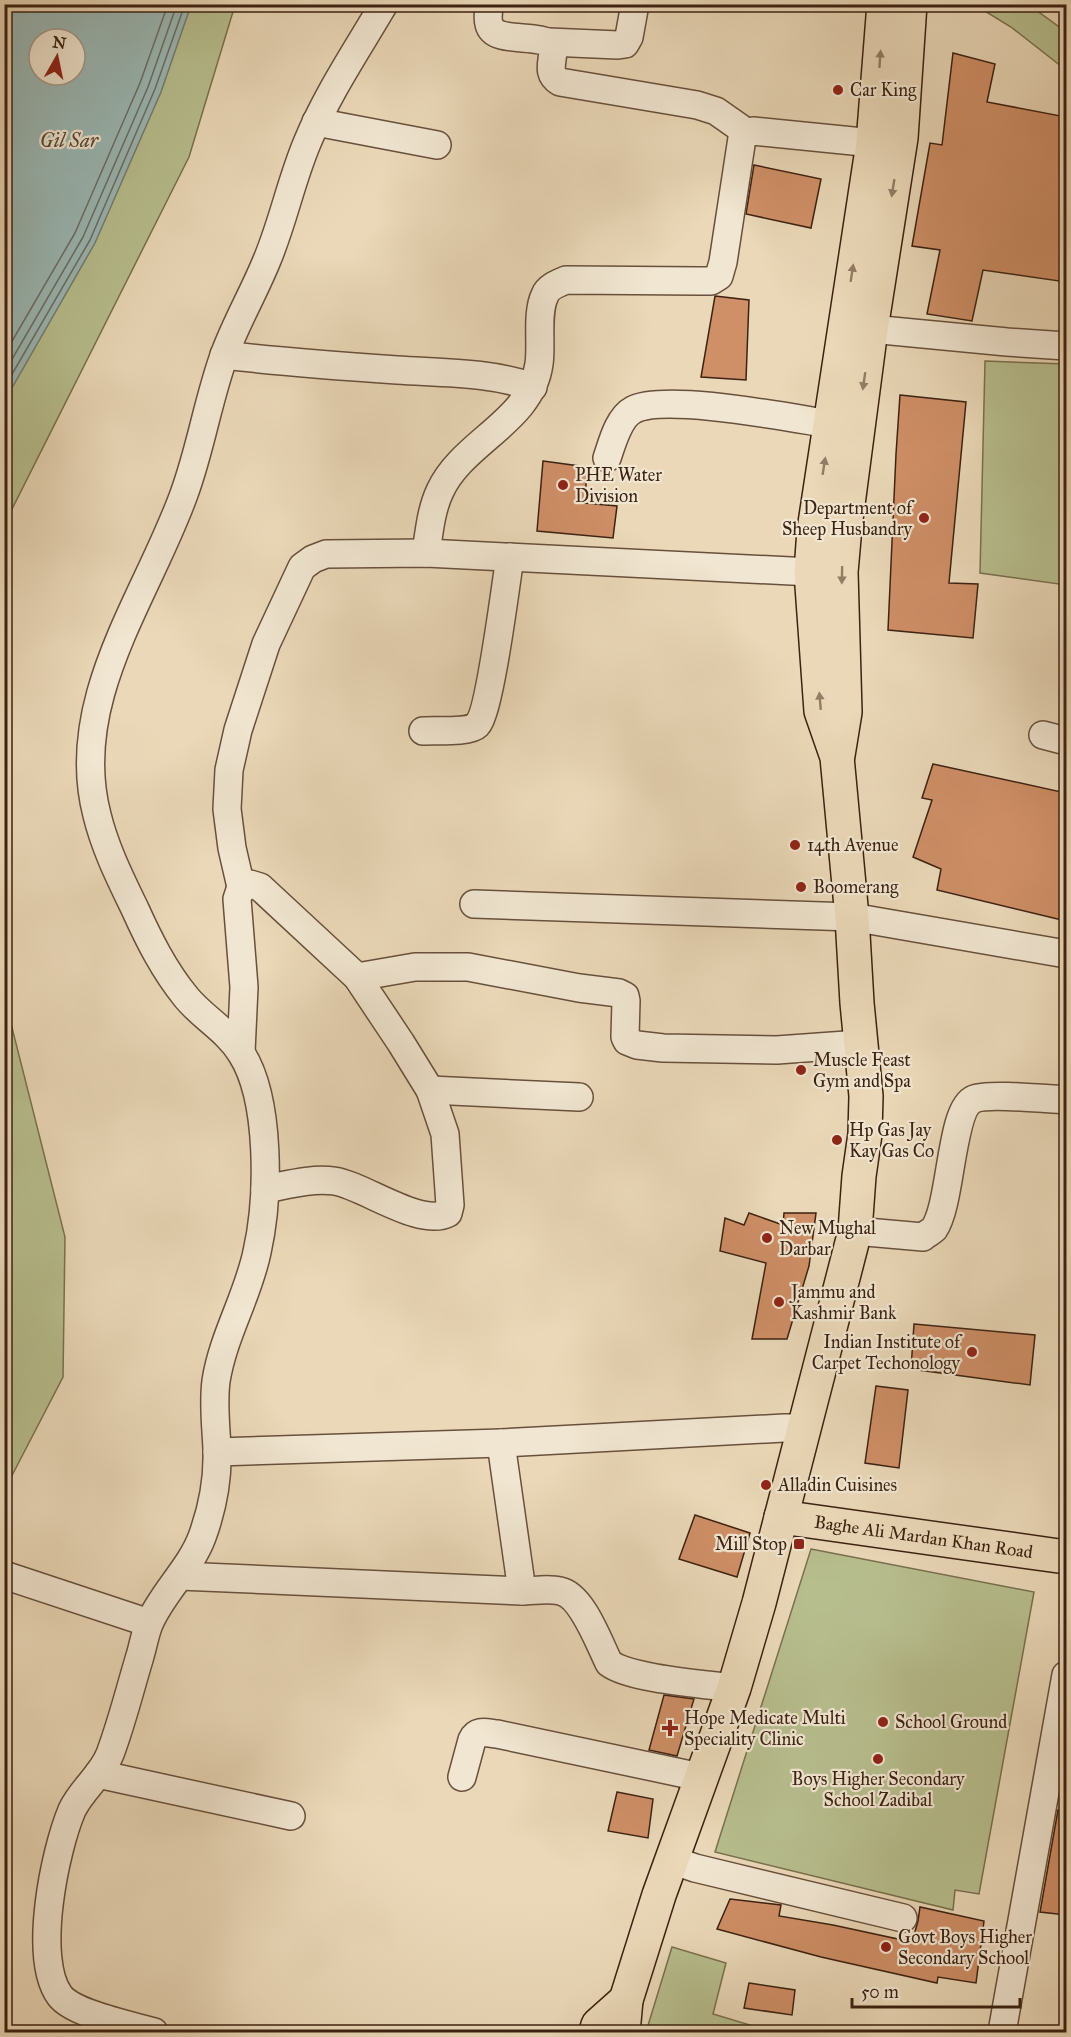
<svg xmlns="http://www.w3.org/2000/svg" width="1071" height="2037" font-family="'IM FELL Great Primer',serif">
  <rect width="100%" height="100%" fill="#ead8b8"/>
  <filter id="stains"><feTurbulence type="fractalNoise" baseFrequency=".00333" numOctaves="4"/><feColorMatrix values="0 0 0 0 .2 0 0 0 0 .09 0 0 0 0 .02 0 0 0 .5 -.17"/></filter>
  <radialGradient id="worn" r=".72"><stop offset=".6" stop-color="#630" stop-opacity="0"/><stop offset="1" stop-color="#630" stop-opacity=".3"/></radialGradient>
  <!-- green -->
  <g fill="#b7be8e" stroke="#7a7050" stroke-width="1.5" fill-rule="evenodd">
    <path d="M5,5H235L189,157L5,523ZM39,39H75V75H39Z"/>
    <polygon points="975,5 1029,5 1066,32 1066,70 1011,27"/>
    <polygon points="985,361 1066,364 1066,585 980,573"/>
    <polygon points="4,996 65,1237 63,1377 5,1489"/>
    <polygon points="811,1549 1034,1592 979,1894 955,1890 953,1910 715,1852"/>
    <polygon points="672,1947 726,1963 713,2014 773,2032 646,2032"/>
  </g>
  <!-- water -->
  <path fill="#9ab8b6" stroke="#747c74" stroke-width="1.5" fill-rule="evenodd" d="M5,4L191,5L161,92L95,243L5,400ZM39,39H75V75H39Z"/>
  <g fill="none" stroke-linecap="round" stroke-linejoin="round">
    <!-- shore -->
    <g stroke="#6b6d64" stroke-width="1.5">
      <polyline points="4,355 75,233 140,83 168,4"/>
      <polyline points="4,373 83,237 148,87 177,4"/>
      <polyline points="4,388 90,240 155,89 185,4"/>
    </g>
    <!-- stream -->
    <polyline stroke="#747c74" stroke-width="7" points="1064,4 1066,6"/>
  </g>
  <!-- building -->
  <g fill="#cf8f67" stroke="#3c2212" stroke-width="1.5">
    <polygon points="953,53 995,64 987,102 1066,117 1066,282 983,270 972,321 927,314 940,250 912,246 930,143 942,145"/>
    <polygon points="754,165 821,179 811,228 746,214"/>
    <polygon points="715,296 749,300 746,380 701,377"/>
    <polygon points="900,395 966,402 949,583 978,584 973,638 888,630 896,454"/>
    <polygon points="543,461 587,467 585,503 617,506 613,538 537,531"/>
    <polygon points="933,764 1066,793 1066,921 937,890 941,869 913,857 932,800 922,798"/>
    <polygon points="749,1213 783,1225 784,1213 816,1213 809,1266 787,1339 752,1339 766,1263 720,1251 725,1218 744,1225"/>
    <polygon points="914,1324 1035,1335 1030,1385 911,1369"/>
    <polygon points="876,1386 908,1390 899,1468 865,1463"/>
    <polygon points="695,1515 750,1533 737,1577 679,1559"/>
    <polygon points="664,1695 694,1699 677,1756 649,1750"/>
    <polygon points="617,1792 653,1799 648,1838 608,1831"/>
    <polygon points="1058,1810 1066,1812 1066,1915 1040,1912"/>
    <polygon points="730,1899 781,1905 779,1916 833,1925 912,1942 918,1921 920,1907 984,1921 976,1983 938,1977 937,1983 821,1957 717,1929"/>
    <polygon points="749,1983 795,1990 792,2015 744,2008"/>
  </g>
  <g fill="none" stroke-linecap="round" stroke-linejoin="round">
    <!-- minor casing -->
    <g stroke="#68503c" stroke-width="30">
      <g id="minor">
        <path d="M489,4C489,10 487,18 489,24C494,45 539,32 553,46C554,61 545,73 560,82L697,105L716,111L746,132"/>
        <polyline points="549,42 618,45 625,44 629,37 635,4"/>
        <polyline points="316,122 437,145"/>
        <polyline points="871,329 1007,342 1066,346"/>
        <path d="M224,355C282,362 339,366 397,370C443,373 490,372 533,387"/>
        <path d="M607,458C612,444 618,418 633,410C664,393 791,418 830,424"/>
        <path d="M426,553C429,533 431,510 440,491C463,441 531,422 539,364C542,344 536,313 545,295C548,287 559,283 566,280L700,281H711L719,276L723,262L742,138L746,132L753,131L873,143L892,140"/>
        <path d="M423,731C435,730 469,733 477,725C490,712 506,582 510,557"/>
        <polyline points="1043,735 1066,741"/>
        <polyline points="241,887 232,848 227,809 229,770 238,730 266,644 302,567 313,559 326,554 426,553 811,572"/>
        <polyline points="474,904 852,917 1066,954"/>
        <polyline points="357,977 415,967 468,967 579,988 619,993 625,996 626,1001 625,1037 627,1041 637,1045 663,1048 777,1050 860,1044"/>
        <path d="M241,1052L244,987L237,899L241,887L250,884L260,887L357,977L401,1043L430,1090L445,1134L450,1205L448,1213C420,1228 363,1185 334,1181C311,1178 287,1185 265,1189"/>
        <polyline points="430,1090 579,1097"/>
        <path d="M855,1231L923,1237C926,1234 931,1232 934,1229C952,1203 950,1109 974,1099C988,1093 1048,1099 1066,1100"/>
        <polyline points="501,1443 522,1591"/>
        <polyline points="217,1452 501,1443 784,1428 806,1428"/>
        <polyline points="4,1575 149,1623"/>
        <path d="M180,1576L522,1591C534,1591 548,1588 560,1591C582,1595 599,1643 609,1663C630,1679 704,1684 734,1688"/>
        <polyline points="98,1774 291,1816"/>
        <path d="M462,1777L472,1740C477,1729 487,1733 497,1734L700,1777"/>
        <polyline points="672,1860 695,1868 903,1918"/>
        <path d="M154,2032C130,2025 74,2014 60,1996C32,1959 55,1850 72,1810C82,1789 102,1775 110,1754C122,1722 130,1689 140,1656C143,1646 145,1634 149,1624C162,1593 190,1569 202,1537C212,1510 218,1478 217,1449C216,1426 213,1404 216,1381C223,1336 248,1296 257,1252C269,1199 271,1099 241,1053C227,1030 202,1017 186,997C164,970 149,940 135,909C120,878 105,848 97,815C67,700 147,597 184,494C201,448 208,399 225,353C237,321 254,292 267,260C283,222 291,181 307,143C327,94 357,50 384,4"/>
        <polyline points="1002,2032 1066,1675"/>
      </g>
    </g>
    <!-- major casing -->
    <g stroke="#3c2212" stroke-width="36">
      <g id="major">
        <path id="s1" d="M781,1517L1066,1557"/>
      </g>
    </g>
    <!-- highway casing -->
    <g stroke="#3c2212" stroke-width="36">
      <g id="highway">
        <polyline points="838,755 845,712 841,572 845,527 871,329 901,138 910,4"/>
        <polyline points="596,2032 598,2025 626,2000"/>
        <polyline points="623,2032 626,2000 659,1895 734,1688 759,1603 855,1231 859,1176 865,1134 866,1096 857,1003 852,917 837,757 821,711 811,572 814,530 873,143 884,4"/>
      </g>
    </g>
    <!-- minor -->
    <use href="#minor" stroke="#f1e6d1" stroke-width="27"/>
    <!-- major -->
    <use href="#major" stroke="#ead8b8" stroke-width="33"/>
    <!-- highway -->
    <use href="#highway" stroke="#ead8b8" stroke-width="33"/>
  </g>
  <!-- one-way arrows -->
  <defs><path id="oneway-solid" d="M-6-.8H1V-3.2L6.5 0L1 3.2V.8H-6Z" transform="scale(1.5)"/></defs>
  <g fill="#937d65">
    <use href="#oneway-solid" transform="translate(880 59) rotate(-86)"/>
    <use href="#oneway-solid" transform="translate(893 188) rotate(99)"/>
    <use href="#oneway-solid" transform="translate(852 273) rotate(-81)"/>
    <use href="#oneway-solid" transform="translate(864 381) rotate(98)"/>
    <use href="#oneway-solid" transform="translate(824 466) rotate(-81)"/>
    <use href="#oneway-solid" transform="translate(842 575) rotate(91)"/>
    <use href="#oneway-solid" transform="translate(820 701) rotate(-95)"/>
  </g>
  <!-- markers -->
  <g fill="#8f2418" stroke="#f1e6d1" stroke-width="2">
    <circle cx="838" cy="90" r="6"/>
    <circle cx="563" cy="485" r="6"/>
    <circle cx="924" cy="518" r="6"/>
    <circle cx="795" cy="845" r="6"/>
    <circle cx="801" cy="887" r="6"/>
    <circle cx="801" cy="1070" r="6"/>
    <circle cx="837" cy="1140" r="6"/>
    <circle cx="767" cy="1238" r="6"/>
    <circle cx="779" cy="1302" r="6"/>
    <circle cx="972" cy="1352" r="6"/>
    <circle cx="766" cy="1485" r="6"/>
    <rect x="793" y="1538" width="12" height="12" rx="3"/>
    <circle cx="883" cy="1722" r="6"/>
    <path d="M667 1719h6v6h6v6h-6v6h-6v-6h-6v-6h6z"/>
    <circle cx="878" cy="1759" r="6"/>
    <circle cx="886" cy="1947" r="6"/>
  </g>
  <g text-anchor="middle" stroke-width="4.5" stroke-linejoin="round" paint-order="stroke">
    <!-- poi labels -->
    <g font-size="18" fill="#3c2212" stroke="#f1e6d1" text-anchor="start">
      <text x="850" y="96">Car King</text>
      <text x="575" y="481">PHE Water<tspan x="575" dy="21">Division</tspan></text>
      <text x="912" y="514" text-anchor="end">Department of<tspan x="912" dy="21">Sheep Husbandry</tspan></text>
      <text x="807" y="851">14th Avenue</text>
      <text x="813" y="893">Boomerang</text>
      <text x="813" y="1066">Muscle Feast<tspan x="813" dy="21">Gym and Spa</tspan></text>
      <text x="849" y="1136">Hp Gas Jay<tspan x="849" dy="21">Kay Gas Co</tspan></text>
      <text x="779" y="1234">New Mughal<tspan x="779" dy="21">Darbar</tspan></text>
      <text x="791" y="1298">Jammu and<tspan x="791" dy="21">Kashmir Bank</tspan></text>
      <text x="960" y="1348" text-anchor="end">Indian Institute of<tspan x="960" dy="21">Carpet Techonology</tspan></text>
      <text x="778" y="1491">Alladin Cuisines</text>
      <text x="787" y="1550" text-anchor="end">Mill Stop</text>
      <text x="684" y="1724">Hope Medicate Multi<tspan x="684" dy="21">Speciality Clinic</tspan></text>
      <text x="895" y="1728">School Ground</text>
      <text x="878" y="1785" text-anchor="middle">Boys Higher Secondary<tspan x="878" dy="21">School Zadibal</tspan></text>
      <text x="898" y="1943">Govt Boys Higher<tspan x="898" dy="21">Secondary School</tspan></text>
    </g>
    <!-- street labels -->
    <g font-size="18" fill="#3c2212" stroke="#f1e6d1">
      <text dy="6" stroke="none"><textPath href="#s1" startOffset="144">Baghe Ali Mardan Khan Road</textPath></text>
    </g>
    <!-- water labels -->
    <g font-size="20" font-style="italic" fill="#54483b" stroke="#f1e6d1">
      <text x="69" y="147">Gil Sar</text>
    </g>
  </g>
  <!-- margin -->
  <rect width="1071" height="2037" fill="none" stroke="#ead8b8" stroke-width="24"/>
  <rect x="6" y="6" width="1059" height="2025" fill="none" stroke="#3c2212" stroke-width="3"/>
  <rect x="12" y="12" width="1047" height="2013" fill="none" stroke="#3c2212" stroke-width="1.5"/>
  <!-- north arrow -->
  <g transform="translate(57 57) rotate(9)"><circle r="28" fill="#f1e6d1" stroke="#a99885" stroke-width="1.5"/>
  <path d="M0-4.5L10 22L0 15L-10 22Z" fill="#8f2418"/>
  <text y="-9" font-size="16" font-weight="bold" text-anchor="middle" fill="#3c2212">N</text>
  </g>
  <!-- scale -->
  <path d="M852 1998v9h168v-9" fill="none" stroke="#3c2212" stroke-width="3"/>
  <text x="861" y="1998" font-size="18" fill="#3c2212" stroke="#f1e6d1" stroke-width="4.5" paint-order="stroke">50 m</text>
  <rect width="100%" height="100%" filter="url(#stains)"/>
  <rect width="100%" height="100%" fill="url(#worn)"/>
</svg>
